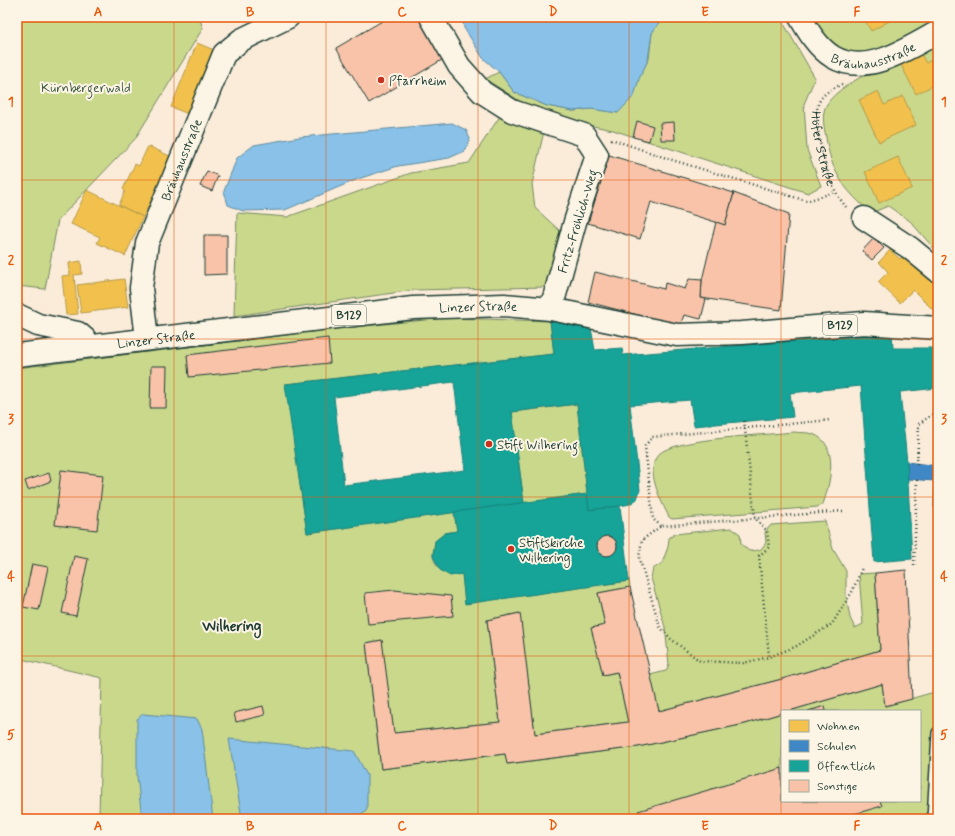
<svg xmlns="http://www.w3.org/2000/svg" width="955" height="836" font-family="Mynerve,sans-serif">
  <rect width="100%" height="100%" fill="#fbebd9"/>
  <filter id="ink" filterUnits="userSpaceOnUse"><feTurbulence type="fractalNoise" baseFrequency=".025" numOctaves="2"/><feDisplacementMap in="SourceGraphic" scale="8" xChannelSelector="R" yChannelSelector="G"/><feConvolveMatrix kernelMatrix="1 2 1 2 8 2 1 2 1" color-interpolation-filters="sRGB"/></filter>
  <g filter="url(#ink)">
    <!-- green -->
    <g fill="#cad88c" stroke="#748a60">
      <polygon points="17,17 199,17 203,28 135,139 58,220 45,289 17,286"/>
      <polygon points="660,17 780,17 815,78 804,104 807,150 821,186 808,193 613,130 578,123 523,103 485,79 499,72 514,92 547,106 573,111 591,109 618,113 649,59 652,33 660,21"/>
      <polygon points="808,17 938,17 938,20 886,49 859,56 829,43"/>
      <path d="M938,42V253L910,221L888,206L871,213C847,192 833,176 827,143C825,131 820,114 827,104C842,79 910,55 938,42Z"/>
      <polygon points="502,113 544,131 532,184 535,208 560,231 547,287 414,290 234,316 237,213 287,217 411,173 469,163"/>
      <path d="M445,318L550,321L554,354L286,384L307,533L454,512L457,531L445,533L435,541C435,545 432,552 433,557C437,571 448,576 462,574L465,603L629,581L630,587L598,593L605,625L592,628L603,675L617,672L628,722L535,734L519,613L487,620L500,722L394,733L381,640L366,643L381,769L505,754L508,764L638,747L745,724L782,713V801H920V711H789L882,684L885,706L938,691V751L931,819H99L102,678L17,658V368L334,329Z"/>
      <polygon points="577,404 587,494 524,503 512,412"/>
      <path d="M794,432C799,433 807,432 813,434C840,444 830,484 823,504L817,507L672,519L669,517C661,501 644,469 659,454C675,438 768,435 794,432Z"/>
      <polygon points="825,521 833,549 846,571 846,596 850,618 855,628 863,624 859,574 875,573 880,650 782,679 659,711 650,675 666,671 669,664 665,627 651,578 653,569 662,563 668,547 669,538 675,534 731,528 740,534 741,544 749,551 760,550 766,543 765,532 771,525"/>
    </g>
    <!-- water -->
    <g fill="#89c1e8" stroke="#5f8ca0">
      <polygon points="462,17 660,17 660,21 652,33 648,60 639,79 634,96 618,113 591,109 573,111 547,106 514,92 499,72 483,58 464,28"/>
      <polygon points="452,123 466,130 470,139 465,151 449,158 398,166 358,179 285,210 243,211 228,205 224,191 237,158 254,145 300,137"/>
      <polygon points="143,714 197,719 202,729 213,819 142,819 137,776 137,719"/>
      <polygon points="229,739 354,751 367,775 367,809 362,814 344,819 242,819"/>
    </g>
    <!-- homes -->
    <g fill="#f2c14e" stroke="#b39946">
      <polygon points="863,17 894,17 895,18 871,31"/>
      <polygon points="197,43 214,50 188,114 171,107"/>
      <polygon points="921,54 926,63 938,56 938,83 916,94 901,65"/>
      <polygon points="878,91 884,105 903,96 916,125 879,142 859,100"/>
      <polygon points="148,146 172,157 143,217 119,205 125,191 123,189 135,164 139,166"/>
      <polygon points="898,157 912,188 879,203 865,172"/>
      <polygon points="87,190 143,217 125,256 97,243 100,237 71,224"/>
      <polygon points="890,250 900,259 905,254 938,287 938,315 913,290 900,303 878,282 888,272 879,262"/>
      <polygon points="81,261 82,274 74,275 78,314 66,315 62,276 70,275 69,263"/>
      <polygon points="124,279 128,307 81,313 77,285"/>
    </g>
    <!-- schools -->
    <polygon fill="#3f88c5" stroke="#35729a" points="907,462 938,466 938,462 938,508 934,507 935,481 907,479"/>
    <!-- public -->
    <g fill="#17a398" stroke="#19847a" fill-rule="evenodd">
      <path d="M550,321L591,328L595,350L622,348L623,355L892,333L893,348H938V388L900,392L907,462L912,559L874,562L861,386L790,393L793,417L694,426L690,400L630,405L639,480L640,490L637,499L630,504L620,506L589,510L577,404L512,412L524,503L307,533L285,384L554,354ZM454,382L465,470L344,485L334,397Z"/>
      <polygon points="587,494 589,510 620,506 629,581 465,604 462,574 450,576 440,570 433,556 435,541 445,533 457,531 454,512"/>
    </g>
    <!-- building -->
    <g fill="#f8c3a9" stroke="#1f3d34">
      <polygon points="389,17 423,17 447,57 369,103 336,48"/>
      <polygon points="637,121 653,126 649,141 633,137"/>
      <polygon points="674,122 675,140 661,140 660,123"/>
      <polygon points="609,155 734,193 725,225 651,202 640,239 588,223"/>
      <polygon points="207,171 218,176 212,191 200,186"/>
      <polygon points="734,193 789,214 781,310 701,298 702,280 716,222 725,225"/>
      <polygon points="204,235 227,235 227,274 204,275"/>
      <polygon points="874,238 884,248 872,260 862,251"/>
      <polygon points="595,272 664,289 665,283 685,289 689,279 702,280 701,298 706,299 701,319 684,315 681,323 676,325 588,302"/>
      <polygon points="328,338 330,363 189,377 187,355"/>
      <polygon points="151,366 167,366 166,408 150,408"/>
      <polygon points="61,470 103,475 97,530 55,525"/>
      <polygon points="49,473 51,481 28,490 25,481"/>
      <polygon points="17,478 20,478 17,522"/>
      <circle cx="607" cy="546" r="10"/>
      <polygon points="74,556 88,559 76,616 62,613"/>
      <polygon points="32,564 48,567 39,610 23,607"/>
      <polygon points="906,570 912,699 885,706 882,684 789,711 782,711 782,713 745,724 638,747 507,764 505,754 381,769 366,643 382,640 394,733 500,722 487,620 520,613 535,734 628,722 617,672 603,675 591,628 605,625 598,593 630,587 659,711 782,679 880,650 875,573"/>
      <polygon points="394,590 451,596 453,616 368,624 365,593"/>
      <polygon points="263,706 265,715 236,722 234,713"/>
      <polygon points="825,706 826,711 808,711"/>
      <polygon points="782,768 782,801 880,801 882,806 837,819 640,819 638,811"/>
    </g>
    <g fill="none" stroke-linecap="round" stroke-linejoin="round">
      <!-- service casing -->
      <g stroke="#1f3d34" stroke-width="14">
        <polyline id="service" points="933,819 938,733"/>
      </g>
      <!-- minor casing -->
      <g stroke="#1f3d34" stroke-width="25">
        <g id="minor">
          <polyline points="431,17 459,66 482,92 512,111 584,135 597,155 575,222 551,309"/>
          <path id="s2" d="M800,17C808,31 818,48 833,57C867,77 908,48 938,32"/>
          <polyline points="864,218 910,248 938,271"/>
          <polyline points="17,315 38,325 78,333 85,339 89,346"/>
          <path id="s3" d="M147,339L141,288L147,243L224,54L241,40L288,17"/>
        </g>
      </g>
      <!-- primary casing -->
      <g stroke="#1f3d34" stroke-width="25">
        <g id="primary">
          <path id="s4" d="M17,355L413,308L504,305L551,309L677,335L742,333L864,323L938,328"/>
        </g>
      </g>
      <!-- path -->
      <g stroke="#1f3d34" stroke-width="2.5" stroke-dasharray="1 3" stroke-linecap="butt">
        <path id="s1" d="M842,84C833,89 824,92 819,102C811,118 827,177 836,192C839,198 843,203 846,207"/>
        <polyline points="611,139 669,159 807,201 835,192"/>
        <polyline points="744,421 755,518 767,531 769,547 759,556 769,656"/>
        <polyline points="917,464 919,424 938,410"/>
        <polyline points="843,511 661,526 642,540 639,557 660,627 671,639 700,661 743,663 769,657 795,647 832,624 852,592 862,568"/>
        <polyline points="661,526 653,519 645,446 652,437 830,420"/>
        <polyline points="914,565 917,480"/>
      </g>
      <!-- service -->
      <use href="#service" stroke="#fcf5e5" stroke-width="11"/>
      <!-- minor -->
      <use href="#minor" stroke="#fcf5e5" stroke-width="22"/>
      <!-- primary -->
      <use href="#primary" stroke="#fcf5e5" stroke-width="22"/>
    </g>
  </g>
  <!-- grid -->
  <path fill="none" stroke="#e8590c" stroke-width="1" stroke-opacity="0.55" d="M174,17V819M326,17V819M478,17V819M629,17V819M781,17V819M17,180H938M17,339H938M17,497H938M17,656H938"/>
  <!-- markers -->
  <g fill="#c8321e" stroke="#fcf5e5" stroke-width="1.5">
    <circle cx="381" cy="80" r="4"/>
    <circle cx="489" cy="444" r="4"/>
    <circle cx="511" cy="549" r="4"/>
  </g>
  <g text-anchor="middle" stroke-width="4" stroke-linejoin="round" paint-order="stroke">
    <!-- shield labels -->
    <g fill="#fcf5e5" stroke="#617469" stroke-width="1">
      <rect x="332" y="305" width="34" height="20" rx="3"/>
      <rect x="823" y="315" width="34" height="20" rx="3"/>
    </g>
    <g font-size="12" font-weight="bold" fill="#1f3d34">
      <text x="349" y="319">B129</text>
      <text x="840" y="329">B129</text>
    </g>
    <!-- street labels -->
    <g font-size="13" fill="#1f3d34" stroke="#fcf5e5">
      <text dy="5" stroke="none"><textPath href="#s2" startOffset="95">Bräuhausstraße</textPath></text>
      <text dy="5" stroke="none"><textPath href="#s1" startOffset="77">Höfer Straße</textPath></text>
      <text dy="5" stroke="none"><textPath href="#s3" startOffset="187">Bräuhausstraße</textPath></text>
      <text transform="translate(577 221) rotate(-73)" y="5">Fritz-Fröhlich-Weg</text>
      <text dy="5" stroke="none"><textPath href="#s4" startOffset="464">Linzer Straße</textPath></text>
      <text dy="5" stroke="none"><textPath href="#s4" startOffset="140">Linzer Straße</textPath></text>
    </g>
    <!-- poi labels -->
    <g font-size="13" fill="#1f3d34" stroke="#fcf5e5" text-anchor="start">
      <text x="389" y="85">Pfarrheim</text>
      <text x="497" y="449">Stift Wilhering</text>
      <text x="519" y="547">Stiftskirche<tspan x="519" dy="15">Wilhering</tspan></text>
    </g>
    <!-- park labels -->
    <g font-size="13" fill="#415c46" stroke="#fcf5e5">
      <text x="86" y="92">Kürnbergerwald</text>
    </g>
    <!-- quarter labels -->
    <g font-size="15" font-weight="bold" fill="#1f3d34" stroke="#fcf5e5">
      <text x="232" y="631">Wilhering</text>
    </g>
  </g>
  <!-- margin -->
  <rect width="955" height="836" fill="none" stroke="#fcf5e5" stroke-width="44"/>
  <!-- legend -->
  <rect x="781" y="710" width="140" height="92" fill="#fcf5e5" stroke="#a4ab9e"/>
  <rect x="789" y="720" width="20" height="12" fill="#f2c14e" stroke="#a4ab9e"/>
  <text x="817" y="730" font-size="12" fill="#1f3d34">Wohnen</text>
  <rect x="789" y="740" width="20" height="12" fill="#3f88c5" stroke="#a4ab9e"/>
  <text x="817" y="750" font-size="12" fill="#1f3d34">Schulen</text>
  <rect x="789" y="760" width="20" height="12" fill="#17a398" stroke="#a4ab9e"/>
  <text x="817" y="770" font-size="12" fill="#1f3d34">Öffentlich</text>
  <rect x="789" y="780" width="20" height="12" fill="#f8c3a9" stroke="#a4ab9e"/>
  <text x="817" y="790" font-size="12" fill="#1f3d34">Sonstige</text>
  <rect x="22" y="22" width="911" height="792" fill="none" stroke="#e8590c" stroke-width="1.5"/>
  <g font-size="13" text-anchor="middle" font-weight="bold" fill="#e8590c">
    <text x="98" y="16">A</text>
    <text x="250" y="16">B</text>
    <text x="402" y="16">C</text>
    <text x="553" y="16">D</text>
    <text x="705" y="16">E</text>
    <text x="857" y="16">F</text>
    <text x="11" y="106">1</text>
    <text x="944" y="106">1</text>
    <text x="11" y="264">2</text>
    <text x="944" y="264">2</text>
    <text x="11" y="423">3</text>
    <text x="944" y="423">3</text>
    <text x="11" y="581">4</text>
    <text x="944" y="581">4</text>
    <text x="11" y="739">5</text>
    <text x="944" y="739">5</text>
    <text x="98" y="830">A</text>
    <text x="250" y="830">B</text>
    <text x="402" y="830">C</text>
    <text x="553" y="830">D</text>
    <text x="705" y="830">E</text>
    <text x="857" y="830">F</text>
  </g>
</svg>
